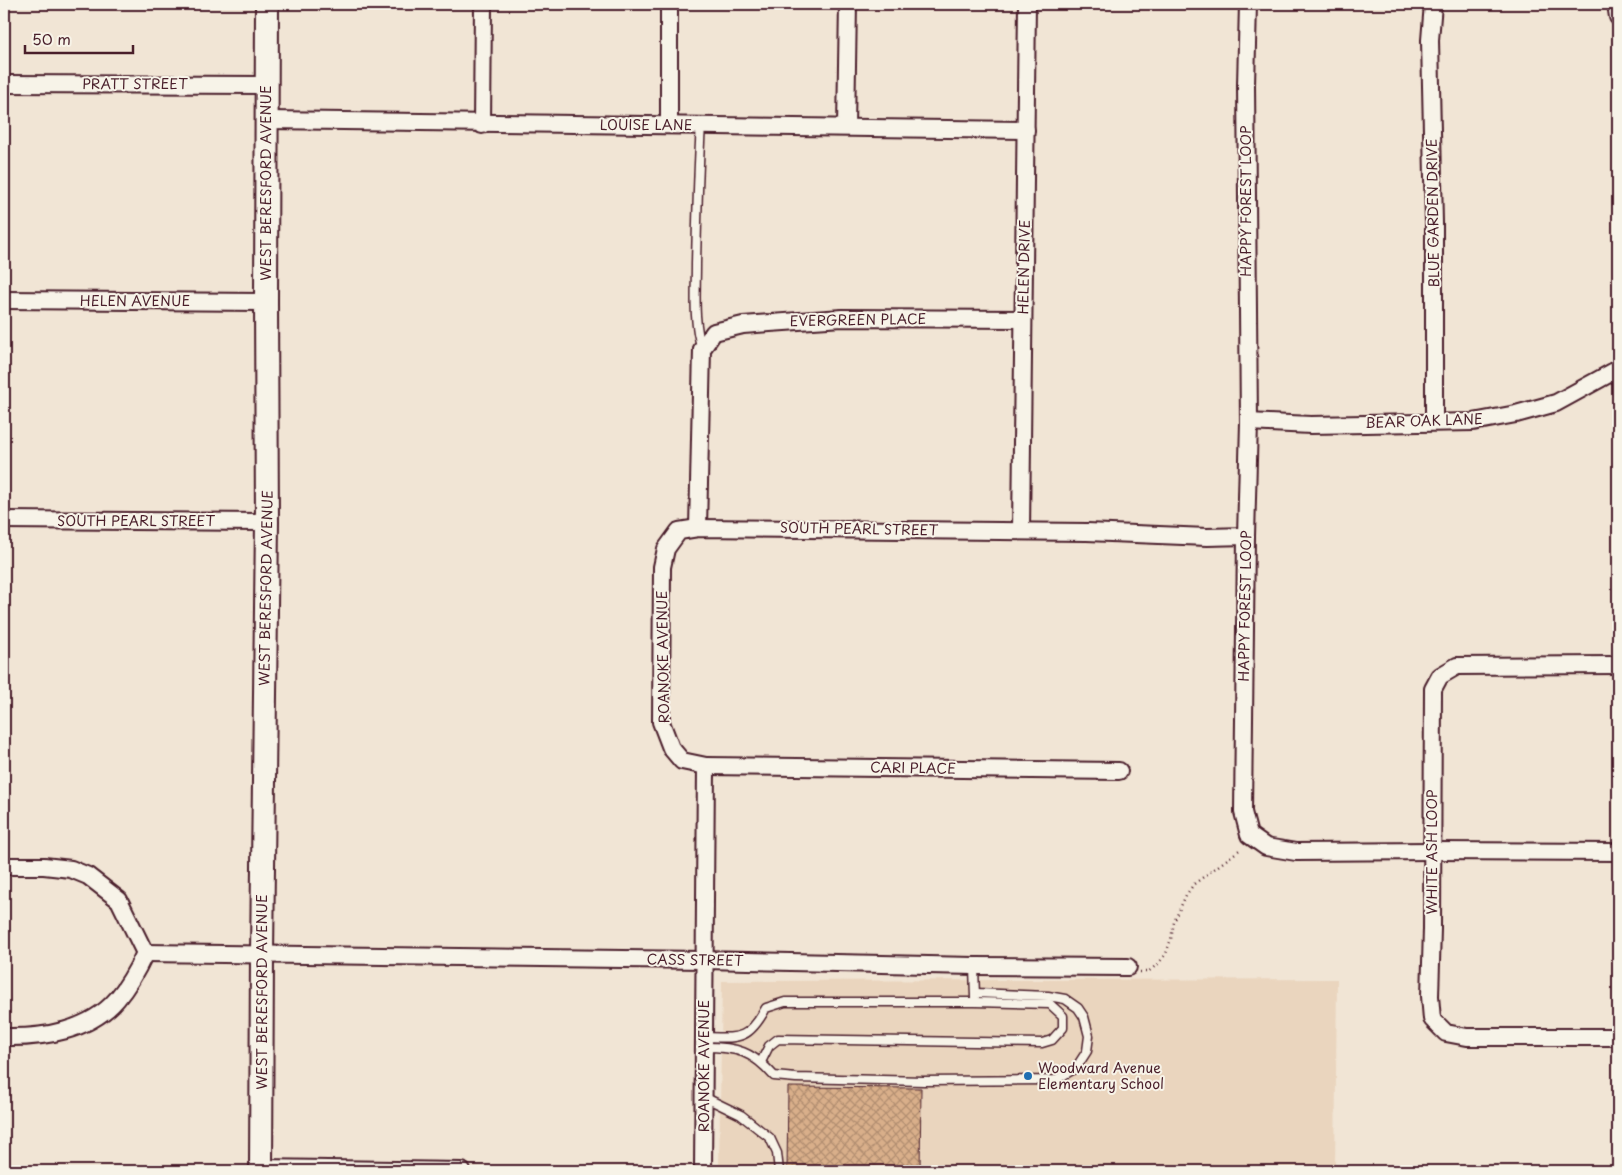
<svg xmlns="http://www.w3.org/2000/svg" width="1622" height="1175" font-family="'Playpen Sans',sans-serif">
  <defs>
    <pattern id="building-cross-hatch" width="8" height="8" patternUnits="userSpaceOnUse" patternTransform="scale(1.25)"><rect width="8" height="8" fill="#d9af8a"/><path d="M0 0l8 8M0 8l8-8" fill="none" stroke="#b28e71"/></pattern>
  </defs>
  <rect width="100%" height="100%" fill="#f1e5d5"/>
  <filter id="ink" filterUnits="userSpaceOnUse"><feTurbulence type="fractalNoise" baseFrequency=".02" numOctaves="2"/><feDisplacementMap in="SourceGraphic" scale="10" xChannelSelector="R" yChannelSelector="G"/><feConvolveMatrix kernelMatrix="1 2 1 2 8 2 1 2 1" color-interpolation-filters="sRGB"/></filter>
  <g filter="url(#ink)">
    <!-- built -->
    <polygon fill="#ead5be" points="1337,979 1335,1171 719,1171 722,981"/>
    <!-- building -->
    <polygon fill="url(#building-cross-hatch)" stroke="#4a1f2b" points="788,1087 921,1088 920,1171 787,1171"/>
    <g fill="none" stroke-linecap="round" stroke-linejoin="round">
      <!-- lane casing -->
      <g stroke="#4a1f2b" stroke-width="11">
        <g id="lane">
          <path d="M701,125C698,172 697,218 696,264C696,293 693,321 702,349"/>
          <polyline points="974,966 975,997"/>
          <path d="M704,1037C739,1038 748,1041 766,1008L785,1002H975L1050,1004L1063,1016V1028L1052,1040L1042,1043L778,1039L769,1046L761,1062"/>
          <path d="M704,1047C737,1047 752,1051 774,1076L796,1078L924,1081L1055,1080L1076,1068L1087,1051L1089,1036L1084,1017L1078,1008L1065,999L1048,996L976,993"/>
          <polyline points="704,1097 741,1115 770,1138 777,1153 779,1171"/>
        </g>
      </g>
      <!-- street casing -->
      <g stroke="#4a1f2b" stroke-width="20">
        <g id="street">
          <polyline points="1248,4 1246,85 1249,422 1246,536 1243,812 1249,835 1266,847 1296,852 1432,851 1618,852"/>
          <polyline points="1433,4 1430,40 1434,223 1434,422"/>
          <polyline points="1616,4 1618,17"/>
          <polyline points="4,84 267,85"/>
          <path d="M267,120C520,125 773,125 1026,130"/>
          <polyline points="482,125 483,4"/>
          <polyline points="669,125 669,4"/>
          <polyline points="846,127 848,4"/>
          <polyline points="4,300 266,302"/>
          <polyline points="1249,422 1311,425 1473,422 1516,414 1556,403 1618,369"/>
          <polyline points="4,520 267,522"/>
          <polyline points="698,528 702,349 714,332 743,325 842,318 1023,319"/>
          <polyline points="1021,531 1027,4"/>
          <polyline points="1618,665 1457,666 1440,676 1433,689 1432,929 1430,996 1432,1019 1446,1033 1467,1037 1618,1037"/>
          <polyline points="706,766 1119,771"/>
          <polyline points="4,866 44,866 71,869 88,876 119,900 145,953"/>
          <polyline points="145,953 704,960 974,966 1128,967"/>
          <path d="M4,1037C43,1038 90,1031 117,999C129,985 137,970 145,953"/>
          <polyline points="261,1168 462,1171"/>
          <polyline points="703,1171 706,766 682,761 671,748 661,722 662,567 666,549 679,531 698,528 1087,532 1207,537 1246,536"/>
        </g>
      </g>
      <!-- secondary casing -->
      <g stroke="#4a1f2b" stroke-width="26">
        <polyline id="secondary" points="261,1171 262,954 267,522 266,302 267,4"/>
      </g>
      <!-- path -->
      <polyline stroke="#4a1f2b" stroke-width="2.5" stroke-dasharray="1 4" stroke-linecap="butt" points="1140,972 1148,972 1158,964 1166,954 1171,939 1174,922 1186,895 1194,884 1242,848"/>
      <!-- lane -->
      <use href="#lane" stroke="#f7f3e8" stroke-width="8"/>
      <!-- street -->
      <use href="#street" stroke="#f7f3e8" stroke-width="16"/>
      <!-- secondary -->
      <use href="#secondary" stroke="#f7f3e8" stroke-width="22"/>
    </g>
  </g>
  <!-- markers -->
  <circle fill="#1f6fb2" stroke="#f7f3e8" stroke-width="2" cx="1028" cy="1076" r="5"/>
  <g text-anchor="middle" stroke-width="4" stroke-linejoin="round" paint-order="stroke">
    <!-- street labels -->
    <g font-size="14" fill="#4a1f2b" stroke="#f7f3e8">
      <text x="135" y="89">PRATT STREET</text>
      <text x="646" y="130">LOUISE LANE</text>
      <text transform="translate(266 183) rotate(-90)" y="5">WEST BERESFORD AVENUE</text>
      <text transform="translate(1246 201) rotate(-90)" y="5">HAPPY FOREST LOOP</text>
      <text transform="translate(1433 213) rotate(-91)" y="5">BLUE GARDEN DRIVE</text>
      <text transform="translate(1024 267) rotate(-89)" y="5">HELEN DRIVE</text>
      <text x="135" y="306">HELEN AVENUE</text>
      <text transform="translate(858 320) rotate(-1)" y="5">EVERGREEN PLACE</text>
      <text transform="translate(1424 421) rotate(-2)" y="5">BEAR OAK LANE</text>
      <text x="136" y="526">SOUTH PEARL STREET</text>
      <text transform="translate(859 529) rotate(1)" y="5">SOUTH PEARL STREET</text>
      <text transform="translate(266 588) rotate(-89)" y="5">WEST BERESFORD AVENUE</text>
      <text transform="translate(1245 606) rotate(-89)" y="5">HAPPY FOREST LOOP</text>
      <text transform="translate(663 657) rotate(-91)" y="5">ROANOKE AVENUE</text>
      <text transform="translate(913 768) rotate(1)" y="5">CARI PLACE</text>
      <text transform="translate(1432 852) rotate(-90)" y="5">WHITE ASH LOOP</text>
      <text transform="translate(695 960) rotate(1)" y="5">CASS STREET</text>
      <text transform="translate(262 992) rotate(-90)" y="5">WEST BERESFORD AVENUE</text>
      <text transform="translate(704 1066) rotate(-90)" y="5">ROANOKE AVENUE</text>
    </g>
    <!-- poi labels -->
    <g font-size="14" fill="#4a1f2b" stroke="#f7f3e8" text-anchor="start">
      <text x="1038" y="1073">Woodward Avenue<tspan x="1038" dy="16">Elementary School</tspan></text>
    </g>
  </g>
  <!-- margin -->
  <rect width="1622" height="1175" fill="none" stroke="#f7f3e8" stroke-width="20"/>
  <rect x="10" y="10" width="1602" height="1155" fill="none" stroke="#4a1f2b" stroke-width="2" filter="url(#ink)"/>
  <!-- scale -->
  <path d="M25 45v8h108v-8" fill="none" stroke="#4a1f2b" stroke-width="2.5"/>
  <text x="32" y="45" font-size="15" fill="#4a1f2b" stroke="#f7f3e8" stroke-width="4" paint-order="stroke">50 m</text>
</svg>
